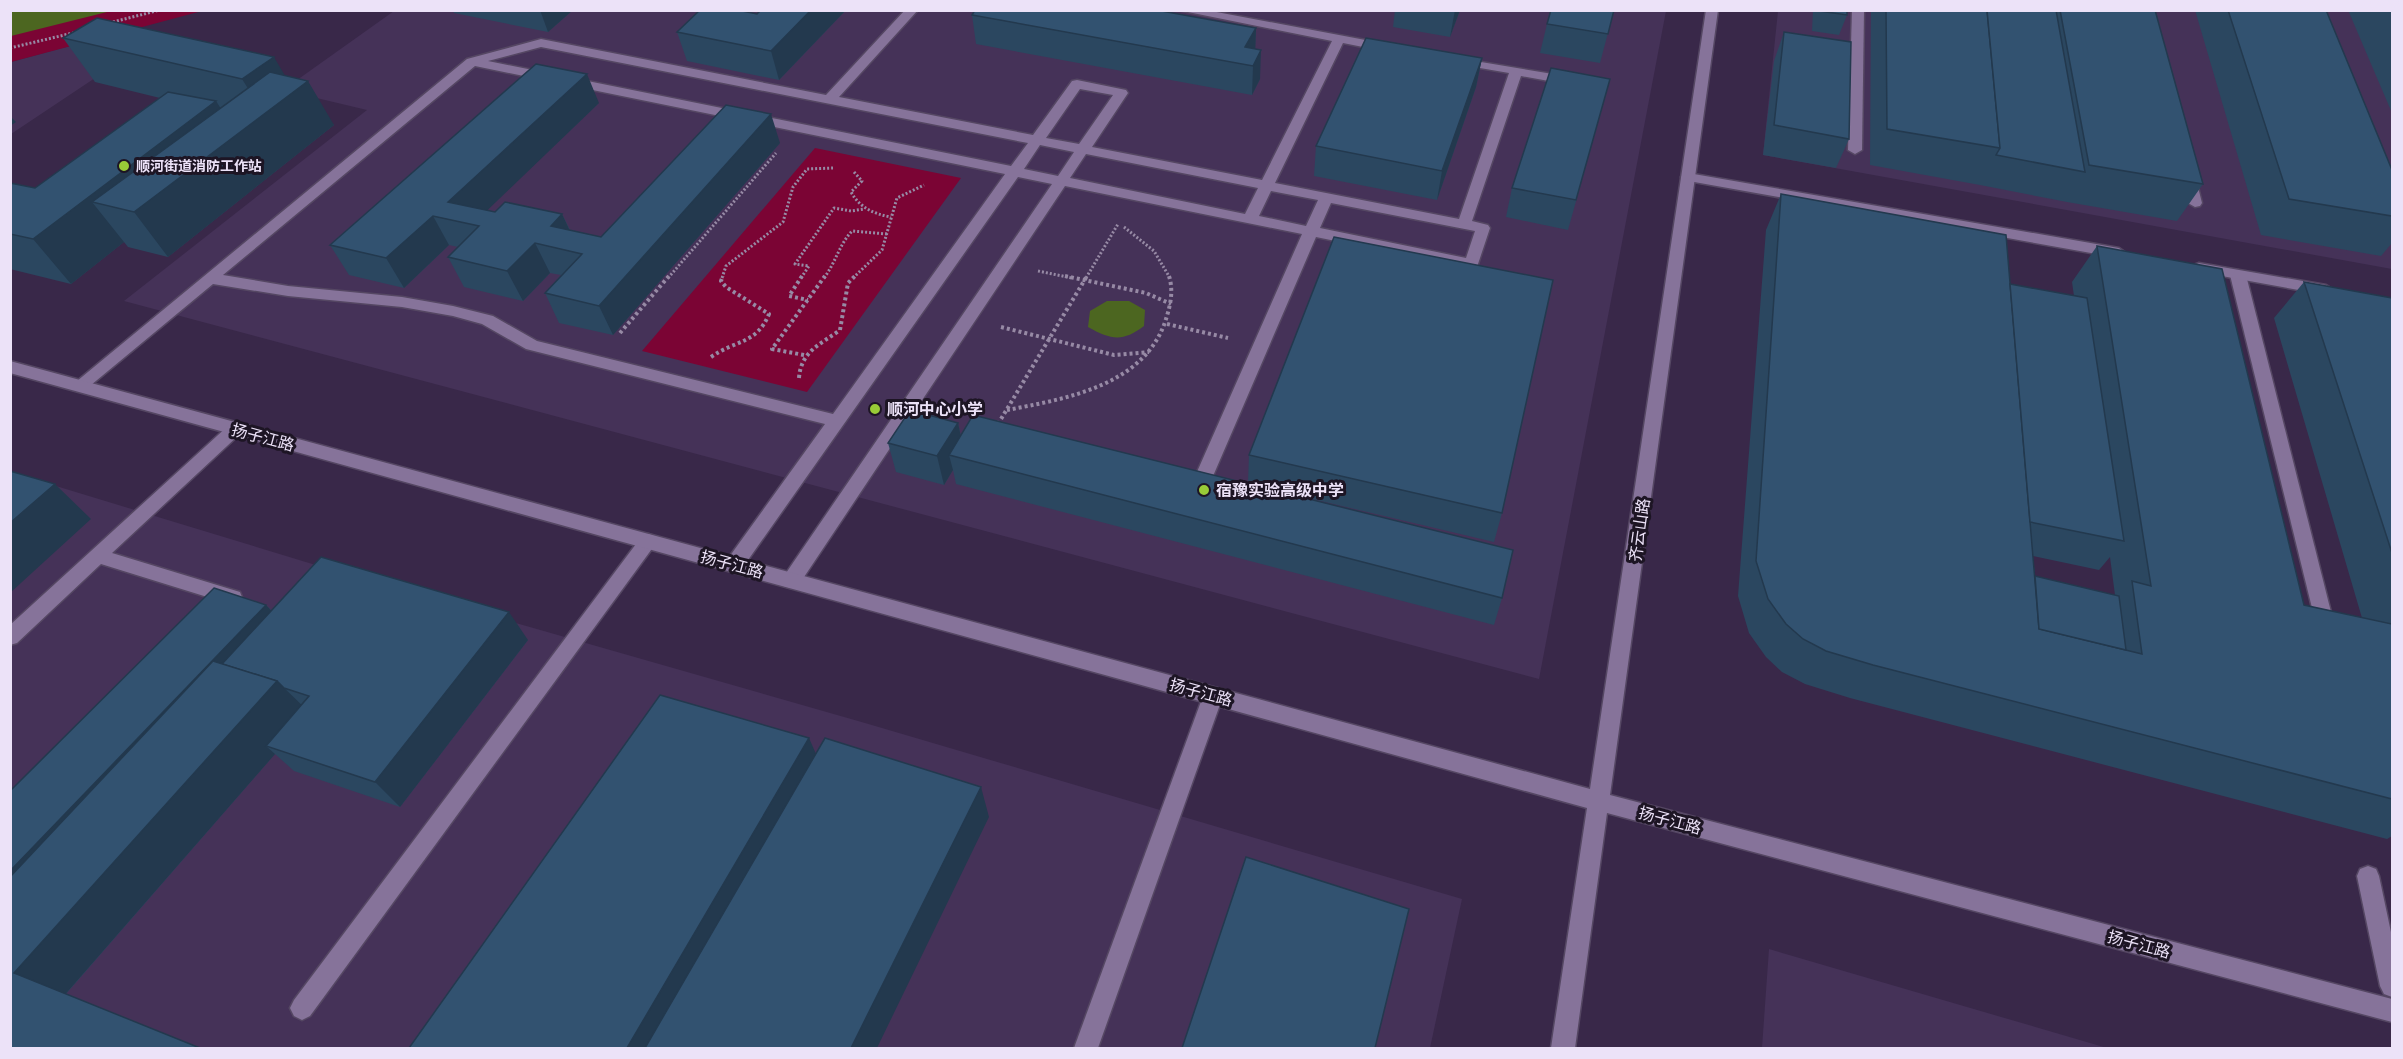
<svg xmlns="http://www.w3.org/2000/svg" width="2403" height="1059" font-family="'Space Grotesk','Noto Sans SC',sans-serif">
  <rect width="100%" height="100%" fill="#392849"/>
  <!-- built -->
  <g fill="#453258">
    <polygon points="394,11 1666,11 1539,679 124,301 367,110 283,90"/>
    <polygon points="1778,11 2392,11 2392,269 1763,155"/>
    <polygon points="81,43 128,56 11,134 11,62"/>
    <polygon points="10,472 355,577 865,723 1462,899 1430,1048 11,1048"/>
    <polygon points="1769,949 2107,1048 1762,1048"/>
  </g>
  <!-- green -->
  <g fill="#7b0434">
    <polygon points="11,11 202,11 11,62"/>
    <polygon points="815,148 961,178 807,392 642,351"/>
  </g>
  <!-- water -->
  <g fill="#4c6620">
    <polygon points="11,10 111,10 111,11 11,36"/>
    <path d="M1107,301H1129L1145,310L1144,326C1123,342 1111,340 1088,327L1090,311Z"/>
  </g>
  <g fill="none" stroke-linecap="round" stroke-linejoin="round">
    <!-- service casing -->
    <g stroke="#554763" stroke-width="3">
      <g id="service">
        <path d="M905,10H918L839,97L1033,135L1072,81L1077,80L1126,90L1128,93L1092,147L1262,180L1332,41L1178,10H1206L1392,45V51L1388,52L1343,43L1275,183L1459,219L1509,73L1451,63V57L1571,77L1578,81L1571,85L1521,76L1472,221L1488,225L1490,228L1477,267L1472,269L1316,237L1207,490L1204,495H1192L1189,490L1302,234L1065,186L798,586L791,588L784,586L782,581L784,576L1052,184L1018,177L741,570L734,572L727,570L725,565L727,560L825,424L526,349L482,324L453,316L402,307L288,296L213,284L85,390H73L71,386L467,59L541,39L826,95ZM541,47L1028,143L1011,166L488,61ZM475,66L1005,174L833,414L537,341L493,316L453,306L402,297L288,286L223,275ZM1080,89L1113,95L1079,144L1046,138ZM1040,145L1074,152L1058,176L1024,169ZM1086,154L1258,188L1245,214L1070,178ZM1271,191L1318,200L1306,226L1259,216ZM1331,203L1475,231L1466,258L1320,228Z"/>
        <polygon points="1852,10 1864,10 1862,150 1855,154 1848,150"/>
        <polygon points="2188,171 2195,175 2202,203 2200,206 2195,207 2188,203 2181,175"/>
        <polygon points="2238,270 2246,275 2332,616 2330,621 2323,624 2316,621 2314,616 2230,275"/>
        <polygon points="235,423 243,429 241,433 112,553 240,592 242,597 240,602 233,605 101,564 17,643 10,645 10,625 229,425"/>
        <polygon points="648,534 654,536 657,541 654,546 310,1016 302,1020 294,1016 290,1008 294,1000 642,536"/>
        <polygon points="1213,688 1220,690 1223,696 1098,1048 1074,1048 1203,696 1206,690"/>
        <polygon points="2368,866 2376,869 2379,876 2392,937 2392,997 2384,994 2380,986 2357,876 2360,869"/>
      </g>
    </g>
    <!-- minor casing -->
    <g stroke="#554763" stroke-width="3">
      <g id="minor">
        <polygon points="1688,173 2119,248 2126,253 2119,258 1683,180 1681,177"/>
        <polygon points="2199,263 2326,285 2334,290 2326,295 2194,271 2191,268 2194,265"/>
      </g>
    </g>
    <!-- tertiary casing -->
    <g stroke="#554763" stroke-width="3">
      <polygon id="tertiary" points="1706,10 1718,10 1610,795 2392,999 2392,1022 1607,813 1575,1048 1551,1048 1587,808 10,373 10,361 1590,789"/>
    </g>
    <!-- path-far1 -->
    <g stroke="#978aa5" stroke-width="3" stroke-dasharray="2 2" stroke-linecap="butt">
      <polyline points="113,22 160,10"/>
      <polyline points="10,48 77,32"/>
      <path d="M854,172L862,181L851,192C860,208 874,214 891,217"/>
      <polyline points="1124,227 1154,251 1170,278"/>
      <polyline points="1038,271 1072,278"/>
      <polyline points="668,278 776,153"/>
      <polyline points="722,278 726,266 783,222 793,187 807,169 833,168"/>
      <polyline points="801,278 809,266 795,264 834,208 851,211 864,209"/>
      <path d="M824,278C836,262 839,245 852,231L887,234"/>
      <polyline points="853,278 882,250 897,198 924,185"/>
      <polyline points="1086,278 1118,224"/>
    </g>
    <!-- path -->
    <g stroke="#978aa5" stroke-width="4" stroke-dasharray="3 3" stroke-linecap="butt">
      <polyline points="802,276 789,296 808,300"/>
      <polyline points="1065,276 1146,293 1171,304"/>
      <polyline points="1167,324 1228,338"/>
      <polyline points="1001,327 1114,355 1149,352"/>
      <polyline points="620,333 669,276"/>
      <polyline points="804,355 772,349 825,276"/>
      <path d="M711,357C735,340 757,344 769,314L726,287L721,281L723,276"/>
      <path d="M799,378C801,351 821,344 840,330L848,283L855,276"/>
      <path d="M1007,410C1065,399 1143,386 1165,322C1170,307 1174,292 1169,276"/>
      <polyline points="998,424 1087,276"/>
    </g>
    <!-- service -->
    <use href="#service" fill="#86739a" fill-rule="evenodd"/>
    <!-- minor -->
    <use href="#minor" fill="#86739a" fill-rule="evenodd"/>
    <!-- tertiary -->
    <use href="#tertiary" fill="#86739a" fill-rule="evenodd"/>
  </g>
  <!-- wall -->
  <g fill="#2b4760" fill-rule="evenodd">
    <polygon points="453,10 573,10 548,32 454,13"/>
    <polygon points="761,10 846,10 779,80 687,61 677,32 757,14"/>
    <polygon points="1395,10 1460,10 1450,37 1393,27"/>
    <polygon points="1614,10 1600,63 1540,53 1547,24"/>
    <polygon points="1813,10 1847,10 1847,15 1839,35 1812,31"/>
    <polygon points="1871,10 2155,10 2203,184 2177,221 2067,202 1980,185 1870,165"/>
    <polygon points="2195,10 2326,10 2392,170 2392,243 2381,256 2261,235"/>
    <polygon points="2348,10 2392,10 2392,113"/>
    <polygon points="972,15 1256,28 1255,49 1260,79 1252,95 976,44"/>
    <polygon points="1784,32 1849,139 1836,168 1763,155 1774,61"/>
    <polygon points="63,38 285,76 334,125 168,257 128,247 124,242 71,284 10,269 10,183 35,188 160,98 95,82"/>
    <polygon points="1482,58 1476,87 1437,200 1314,176 1316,146"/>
    <polygon points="1610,79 1568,230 1506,217 1512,188"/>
    <polygon points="599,103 486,210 495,212 562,214 570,230 601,237 780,143 613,335 559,323 545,293 561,275 550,273 523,301 464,287 448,257 458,247 449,245 404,288 349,275 330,245"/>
    <path d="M1781,194L2010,284L2074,296L2072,282L2097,246L2304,605L2362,618L2274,318L2304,282L2392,298V836L2387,839L1850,698L1805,684L1782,672L1766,657L1749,633L1738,596L1766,230ZM2033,556L2099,570L2110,557L2115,595L2035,576Z"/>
    <polygon points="958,423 961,436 1248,483 1249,455 1502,513 1494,542 1283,492 1502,598 1494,625 956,484 953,470 944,485 896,472 888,443"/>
    <polygon points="266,605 272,611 528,640 400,807 294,771 275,754 66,994 10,1048"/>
  </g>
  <!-- shaded-wall -->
  <g fill="#23394e">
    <polygon points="540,10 573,10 548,32"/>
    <polygon points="811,10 846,10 779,80 771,51"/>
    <polygon points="1455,10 1460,10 1450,37"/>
    <polygon points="1256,28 1255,57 1245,47"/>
    <polygon points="1261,50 1260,79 1252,95 1253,66"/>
    <polygon points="274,57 294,91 308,81 334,125 168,257 134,212 92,202 124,242 71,284 33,239 216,101 237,134 264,114 242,79"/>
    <polygon points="1482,58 1476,87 1437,200 1442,171"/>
    <polygon points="587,74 599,103 472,225 448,202"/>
    <polygon points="771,114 780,143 613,335 599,306"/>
    <polygon points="10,116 16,122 10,126"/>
    <polygon points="562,214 576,244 551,226"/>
    <polygon points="433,216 449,245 404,288 386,258"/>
    <polygon points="535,243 550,273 523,301 507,271"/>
    <polygon points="958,423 964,452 949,455 953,470 944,485 937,456"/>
    <polygon points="55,484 91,519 10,593 10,523"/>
    <polygon points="266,605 292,633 10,913 10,871"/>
    <polygon points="509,612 528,640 400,807 375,782"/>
    <polygon points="277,681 310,713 266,746 275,754 62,998 14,973"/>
    <polygon points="809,738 823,770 664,1048 627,1048"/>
    <polygon points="981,787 989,817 877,1048 851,1048"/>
  </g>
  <!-- building -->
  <g fill="#325270" stroke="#23394e" stroke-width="1.5">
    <polygon points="700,10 737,10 757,14 761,10 811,10 771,51 677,32"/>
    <polygon points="975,10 1156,10 1256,28 1245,47 1261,50 1253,66 972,15"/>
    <polygon points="1551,10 1614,10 1608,34 1547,24"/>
    <polygon points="1847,10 1847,15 1820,11 1820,10"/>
    <polygon points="1886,10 1987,10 2000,148 1887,129"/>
    <polygon points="1987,10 2056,10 2085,172 1996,155 2000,148"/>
    <polygon points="2060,10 2155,10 2203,184 2089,165"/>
    <polygon points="2228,10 2326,10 2392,170 2392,216 2289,199"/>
    <polygon points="97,18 274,57 242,79 63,38"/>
    <polygon points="1784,32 1851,42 1849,139 1774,125"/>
    <polygon points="1366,38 1482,58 1442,171 1316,146"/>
    <polygon points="536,64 587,74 448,202 495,212 505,202 562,214 551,226 601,237 726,105 771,114 599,306 545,293 582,254 535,243 507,271 448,257 479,226 433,216 386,258 330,245"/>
    <polygon points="1551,68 1610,79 1576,200 1512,188"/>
    <polygon points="270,72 308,81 134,212 92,202"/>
    <polygon points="168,92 216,101 33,239 10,234 10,183 35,188"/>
    <polygon points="1781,194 2006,235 2039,629 2142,654 2132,581 2151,586 2097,246 2222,269 2304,605 2392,624 2392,799 1873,665 1826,651 1803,639 1786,624 1768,599 1756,561"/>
    <polygon points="1334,237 1553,280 1502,513 1249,455"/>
    <polygon points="2304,282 2392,298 2392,553"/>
    <polygon points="2010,284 2087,298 2124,541 2030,522"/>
    <polygon points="910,410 958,423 937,456 888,443"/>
    <polygon points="973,415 1513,550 1502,598 949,455"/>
    <polygon points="10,471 55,484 10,523"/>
    <polygon points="321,557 509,612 375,782 266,746 309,696 284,688 277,681 222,664"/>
    <polygon points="2035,576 2119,596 2126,650 2039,629"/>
    <polygon points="214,588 266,605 10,871 10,791"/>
    <polygon points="213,661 277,681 14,973 200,1048 10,1048 10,877"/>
    <polygon points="660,695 809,738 627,1048 409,1048"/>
    <polygon points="825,738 981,787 851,1048 645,1048"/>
    <polygon points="1246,857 1409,909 1375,1048 1182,1048"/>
  </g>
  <!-- markers -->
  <g fill="#98cb37" stroke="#1d1524" stroke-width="2">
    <circle cx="124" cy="166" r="6"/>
    <circle cx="875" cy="409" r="6"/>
    <circle cx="1204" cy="490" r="6"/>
  </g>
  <g text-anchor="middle" stroke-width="6" stroke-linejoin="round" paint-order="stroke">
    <!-- far-poi labels -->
    <g font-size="14" font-weight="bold" fill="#ece2f8" stroke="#1d1524" text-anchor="start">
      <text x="136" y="171">顺河街道消防工作站</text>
    </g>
    <!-- poi labels -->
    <g font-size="16" font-weight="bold" fill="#ece2f8" stroke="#1d1524" text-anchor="start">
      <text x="887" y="415">顺河中心小学</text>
      <text x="1216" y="496">宿豫实验高级中学</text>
    </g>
    <!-- street labels -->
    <g font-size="16" fill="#ece2f8" stroke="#1d1524">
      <text transform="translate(263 437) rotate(15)" y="6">扬子江路</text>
      <text transform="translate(1639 530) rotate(-82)" y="6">齐云山路</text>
      <text transform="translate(732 564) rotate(15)" y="6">扬子江路</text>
      <text transform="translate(1201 692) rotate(15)" y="6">扬子江路</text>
      <text transform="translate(1670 820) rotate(15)" y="6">扬子江路</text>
      <text transform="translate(2139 944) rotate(15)" y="6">扬子江路</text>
    </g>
  </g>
  <!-- border -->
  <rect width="2403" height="1059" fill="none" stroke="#ece2f8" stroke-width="24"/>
</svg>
